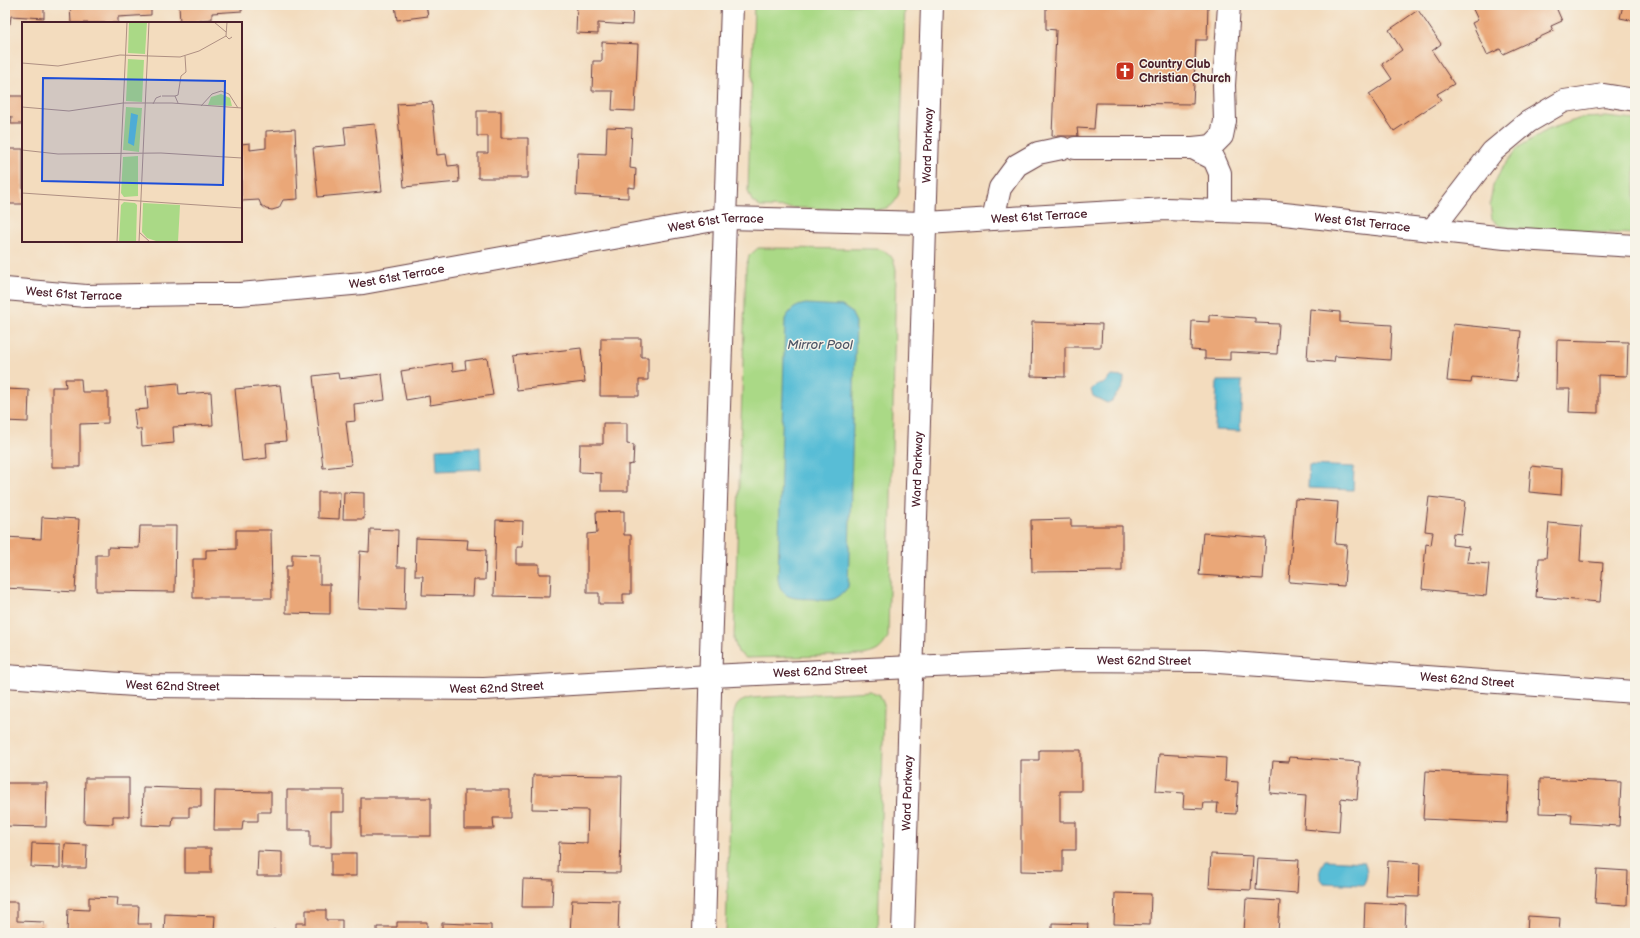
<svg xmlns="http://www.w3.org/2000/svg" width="1640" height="938" font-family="'Balsamiq Sans',sans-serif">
  <rect width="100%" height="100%" fill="#f7f3e8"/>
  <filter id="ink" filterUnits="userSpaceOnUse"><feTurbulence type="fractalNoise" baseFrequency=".025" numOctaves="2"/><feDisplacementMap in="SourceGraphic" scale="8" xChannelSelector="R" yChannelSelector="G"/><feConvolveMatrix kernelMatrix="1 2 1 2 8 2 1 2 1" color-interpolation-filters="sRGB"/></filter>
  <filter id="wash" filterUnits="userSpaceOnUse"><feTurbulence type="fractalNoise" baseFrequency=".012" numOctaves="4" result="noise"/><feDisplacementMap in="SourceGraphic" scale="16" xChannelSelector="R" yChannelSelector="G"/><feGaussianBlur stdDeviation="0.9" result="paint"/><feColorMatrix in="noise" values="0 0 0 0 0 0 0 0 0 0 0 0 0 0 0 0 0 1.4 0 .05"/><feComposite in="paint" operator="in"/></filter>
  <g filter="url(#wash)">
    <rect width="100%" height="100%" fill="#f3dcbe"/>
    <!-- green -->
    <g fill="#aad986" stroke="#7a7c58">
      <path d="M754,5H905L899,193C893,208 889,208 875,210L760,207L752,201L748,191Z"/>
      <polygon points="1606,117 1635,120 1635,234 1519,229 1500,226 1492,219 1490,203 1493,186 1501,170 1519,147 1547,130 1581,118"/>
      <path d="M758,248L877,249C890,251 894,258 896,270L888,637C881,650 877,652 863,655L746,658L738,652L734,640L746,267L749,256Z"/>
      <path d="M870,691L880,695L884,705L878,933H726L733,718C736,704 737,702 751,698Z"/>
    </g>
    <!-- water -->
    <g fill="#58bdd6" stroke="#516e80">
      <path d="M806,304L842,306L851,312L856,322L848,587C843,593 838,599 830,600C826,601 819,600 814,599C797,598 781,601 778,579L785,319C791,309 795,306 806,304Z"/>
      <path d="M1111,376L1124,377C1124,392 1118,390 1112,401L1107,403L1093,396L1091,390L1096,385L1103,384Z"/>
      <polygon points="1217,381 1242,381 1240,431 1215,430"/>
      <polygon points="480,447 481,469 437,471 436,449"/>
      <polygon points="1309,465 1354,467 1353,490 1308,488"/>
      <path d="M1325,860L1364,862C1368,871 1368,877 1363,885L1324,883C1317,875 1319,869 1325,860Z"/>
    </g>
    <g id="blocks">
      <!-- building -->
      <g fill="#eaa778">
        <polygon points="5,5 44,5 44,18 11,16 10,24 5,24"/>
        <polygon points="70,5 151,5 151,15 118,17 118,23 71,23"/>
        <polygon points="179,5 242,5 242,11 212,13 212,19 194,21 194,23 180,23"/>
        <polygon points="395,5 426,5 428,16 397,20"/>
        <polygon points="577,5 633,5 632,25 598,23 598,34 576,33"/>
        <polygon points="1046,5 1208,5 1207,40 1196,40 1193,104 1096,103 1094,129 1077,128 1078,136 1052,136 1056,30 1046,29"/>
        <polygon points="1471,5 1555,5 1562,21 1551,26 1553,31 1503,54 1500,49 1487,55 1472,23 1478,20"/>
        <polygon points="1623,5 1635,5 1635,21 1620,18"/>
        <polygon points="1418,10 1441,44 1432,51 1454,84 1437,94 1441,100 1394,131 1369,94 1392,79 1382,64 1402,50 1389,30"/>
        <polygon points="602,42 638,44 635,111 612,110 613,91 592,91 593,61 602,61"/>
        <polygon points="5,96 23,96 23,124 11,124 12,117 5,116"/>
        <polygon points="432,102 437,155 446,154 448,166 458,165 459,182 404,187 397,104"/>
        <polygon points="477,111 501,111 501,138 528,138 528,178 478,178 478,153 488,153 488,136 477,136"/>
        <polygon points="375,124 382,191 318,197 313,148 346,145 344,127"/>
        <polygon points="607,127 632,128 630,168 636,169 635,188 628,187 628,198 576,195 578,153 606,154"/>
        <polygon points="295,129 298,199 283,200 279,208 272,210 266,209 261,205 259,200 241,201 241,144 250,143 250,150 266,148 266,131"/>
        <rect x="5" y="149" width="18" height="55"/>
        <polygon points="1310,309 1340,312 1340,322 1392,325 1390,360 1335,356 1334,362 1307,360"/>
        <polygon points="1209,315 1255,318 1255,323 1279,324 1277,354 1230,352 1230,360 1205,359 1205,351 1191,350 1192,321 1209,322"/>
        <polygon points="1032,322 1102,324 1101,347 1065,347 1065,377 1031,376"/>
        <polygon points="1453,324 1521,331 1516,381 1472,377 1471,383 1447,381"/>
        <polygon points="601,338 641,338 641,357 648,357 648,380 639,380 639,396 600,396"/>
        <polygon points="1557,340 1628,342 1627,376 1598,375 1598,413 1569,412 1570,389 1556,389"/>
        <polygon points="581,348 585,382 517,390 513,356"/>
        <polygon points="487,358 493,395 430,405 429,396 406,400 401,371 452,363 453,371 466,369 465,361"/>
        <polygon points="338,373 339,379 382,374 385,400 354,404 355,421 346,422 351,465 323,468 313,376"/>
        <polygon points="65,379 81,379 82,392 108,392 108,423 80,424 80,467 52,467 52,387 66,387"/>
        <polygon points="178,383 179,394 211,392 213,425 173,427 174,443 142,446 141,429 136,429 134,410 148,409 146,386"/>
        <polygon points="280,385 286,441 266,443 267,458 242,461 235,389"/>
        <polygon points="5,389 29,390 28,422 5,421"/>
        <polygon points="603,423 627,423 627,444 634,445 633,464 628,465 628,491 601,491 601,473 579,472 580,444 603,444"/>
        <polygon points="1531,466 1562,469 1561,495 1529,492"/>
        <polygon points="318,492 340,492 339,519 318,518"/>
        <polygon points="344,492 364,493 364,519 343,519"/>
        <polygon points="1429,497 1465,501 1461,534 1453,533 1452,545 1469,547 1467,562 1489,564 1486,596 1422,589 1426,544 1431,545 1433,532 1425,531"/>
        <polygon points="1295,499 1338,502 1335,544 1347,545 1344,586 1289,582"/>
        <polygon points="624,511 624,535 631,535 631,594 623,594 623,604 599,604 599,593 587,593 587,534 597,533 596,512"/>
        <polygon points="42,517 79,519 75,592 5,588 5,537 41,539"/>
        <polygon points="1071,519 1071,526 1122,526 1122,571 1032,572 1031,520"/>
        <polygon points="496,520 523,521 522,547 516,547 516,564 539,564 539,574 551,574 550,597 494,596"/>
        <polygon points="1549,523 1582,526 1580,561 1603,563 1600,602 1536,597 1539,558 1546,558"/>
        <polygon points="140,526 176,526 175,592 96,591 96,555 108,555 108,547 139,548"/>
        <polygon points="370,529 398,530 397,567 406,567 405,610 358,608 360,551 369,552"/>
        <polygon points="236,530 271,530 272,598 193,598 193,559 206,559 206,550 236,549"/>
        <polygon points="1203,533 1266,538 1263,579 1199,575"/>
        <polygon points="416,538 468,540 467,549 486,550 485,580 474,580 473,596 422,595 423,576 415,576"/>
        <polygon points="292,554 320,555 320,584 330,584 330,614 286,613 286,566 292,566"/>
        <polygon points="1039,750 1081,750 1081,791 1060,791 1060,822 1076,822 1076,850 1063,850 1063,872 1021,871 1021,760 1039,760"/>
        <polygon points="1159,754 1226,758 1225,781 1238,782 1236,814 1217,813 1218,803 1204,803 1203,809 1183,808 1184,793 1156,791"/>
        <polygon points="1289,757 1360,762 1357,800 1341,798 1339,832 1304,829 1306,796 1270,793 1273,761 1288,762"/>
        <polygon points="1426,771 1509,775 1507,823 1423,819"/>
        <polygon points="533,775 622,776 620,873 558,872 559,842 587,843 588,810 532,809"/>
        <polygon points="85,778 129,778 129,816 113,816 113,824 84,823"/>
        <polygon points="1540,779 1621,782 1619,826 1571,823 1572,814 1539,813"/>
        <polygon points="5,783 47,783 46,827 5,826"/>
        <polygon points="143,787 201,789 201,807 189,807 189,817 173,817 172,826 142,825"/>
        <polygon points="287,790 344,790 344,812 331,812 331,847 310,847 310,830 287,830"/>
        <polygon points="464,790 510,790 510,818 493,818 494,829 464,829"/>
        <polygon points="215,791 271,792 271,812 258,812 258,821 243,821 242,830 214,830"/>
        <rect x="361" y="798" width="70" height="38"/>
        <polygon points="32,843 60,844 60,868 31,867"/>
        <polygon points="65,844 87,845 86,868 64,868"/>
        <rect x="185" y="848" width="26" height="25"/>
        <polygon points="258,851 282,852 282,876 257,876"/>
        <rect x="331" y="853" width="25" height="23"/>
        <polygon points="1211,854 1253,856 1251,890 1209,888"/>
        <polygon points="1258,858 1299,860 1297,893 1256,890"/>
        <polygon points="1388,861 1420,863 1419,897 1386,896"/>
        <polygon points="1597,869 1628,871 1627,905 1595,903"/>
        <polygon points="523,879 553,880 552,907 522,907"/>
        <polygon points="1115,893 1151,894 1150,925 1114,924"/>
        <polygon points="89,897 118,898 117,906 139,906 138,924 151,924 151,933 67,933 68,909 89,910"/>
        <polygon points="1246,899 1280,901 1278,933 1244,932"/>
        <polygon points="572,900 619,901 618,933 570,933"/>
        <polygon points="5,902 17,902 17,921 44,922 43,933 5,933"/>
        <polygon points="1365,903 1406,905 1405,931 1364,929"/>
        <polygon points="306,910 326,910 326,920 342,920 342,933 273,933 273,930 296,930 296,923 306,923"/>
        <polygon points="165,914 215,916 214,931 230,932 230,933 164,933"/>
        <polygon points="1528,916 1560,918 1559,933 1527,933"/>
        <polygon points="397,922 427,922 427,933 377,933 377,927 397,927"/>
        <polygon points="442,923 491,925 491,933 442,933"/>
        <polygon points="1052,923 1088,924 1087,933 1052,933"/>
      </g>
    </g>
  </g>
  <g filter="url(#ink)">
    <use href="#blocks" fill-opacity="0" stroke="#633b41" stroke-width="1"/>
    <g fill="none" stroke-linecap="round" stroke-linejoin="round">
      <!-- minor casing -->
      <g stroke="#633b41" stroke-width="24">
        <g id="minor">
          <polyline points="1075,148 1193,148 1214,159 1220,173 1220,211"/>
          <polyline points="1193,148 1212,146 1222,136 1225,121 1224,85 1229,5"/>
          <polyline points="993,219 1000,188 1017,165 1038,153 1062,148"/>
          <polyline points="1432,230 1492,152 1528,122 1564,101 1604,95 1635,100"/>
          <path id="s1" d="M5,289L86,296L198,294H240L363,283L725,218L926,223L1166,209L1275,213L1505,238L1635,246"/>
          <path id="s2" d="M5,676L149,686L484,689L710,676L1070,660L1204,661L1635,692"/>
        </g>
      </g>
      <!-- major casing -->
      <g stroke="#633b41" stroke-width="24">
        <g id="major">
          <polyline points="704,933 711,654 732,5"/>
          <path id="s3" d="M903,933L932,5"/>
        </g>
      </g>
      <!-- minor -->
      <use href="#minor" stroke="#fff" stroke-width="22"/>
      <!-- major -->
      <use href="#major" stroke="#fff" stroke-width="22"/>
    </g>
  </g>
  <!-- icons -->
  <defs>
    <g id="church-square" transform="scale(1)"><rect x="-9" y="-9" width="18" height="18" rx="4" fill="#c8321e" stroke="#f7f3e8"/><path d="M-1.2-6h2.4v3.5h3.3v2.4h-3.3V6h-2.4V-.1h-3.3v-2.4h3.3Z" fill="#fff"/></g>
  </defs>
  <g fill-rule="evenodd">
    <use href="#church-square" x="1125" y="71"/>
  </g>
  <g text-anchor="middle" stroke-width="3" stroke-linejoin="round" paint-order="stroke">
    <!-- poi labels -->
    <g font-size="12" font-weight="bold" fill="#4a1f2b" stroke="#f7f3e8" text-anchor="start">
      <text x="1139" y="68">Country Club<tspan x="1139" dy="14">Christian Church</tspan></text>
    </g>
    <!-- street labels -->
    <g font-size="12" fill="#4a1f2b" stroke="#f7f3e8">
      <text dy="4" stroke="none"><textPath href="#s3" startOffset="788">Ward Parkway</textPath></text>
      <text dy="4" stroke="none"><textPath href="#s1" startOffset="1041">West 61st Terrace</textPath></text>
      <text dy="4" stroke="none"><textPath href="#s1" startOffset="1365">West 61st Terrace</textPath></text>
      <text dy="4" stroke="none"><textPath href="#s1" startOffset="717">West 61st Terrace</textPath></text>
      <text dy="4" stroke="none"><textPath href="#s1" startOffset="393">West 61st Terrace</textPath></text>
      <text dy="4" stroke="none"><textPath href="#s1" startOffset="69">West 61st Terrace</textPath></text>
      <text dy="4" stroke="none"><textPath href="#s3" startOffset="464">Ward Parkway</textPath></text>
      <text dy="4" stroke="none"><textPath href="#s2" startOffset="1140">West 62nd Street</textPath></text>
      <text dy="4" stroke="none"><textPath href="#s2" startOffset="816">West 62nd Street</textPath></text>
      <text dy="4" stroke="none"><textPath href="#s2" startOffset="1464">West 62nd Street</textPath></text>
      <text dy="4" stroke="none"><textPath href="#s2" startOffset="168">West 62nd Street</textPath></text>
      <text dy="4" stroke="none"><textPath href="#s2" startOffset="492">West 62nd Street</textPath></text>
      <text dy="4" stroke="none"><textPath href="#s3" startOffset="140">Ward Parkway</textPath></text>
    </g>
    <!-- water labels -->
    <g font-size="13" font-style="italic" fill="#4f5667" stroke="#f7f3e8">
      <text x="820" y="349">Mirror Pool</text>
    </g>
  </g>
  <!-- overview -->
  <g transform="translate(22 22)">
    <rect width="220" height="220" fill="#f3dcbe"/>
    <path d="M107,0H125L123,32L106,31ZM106,37L122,38L120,80L104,79ZM199,72L208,76L210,84L186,83L189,75ZM104,85L120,86L117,130L101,128ZM116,134V174L102,175L99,171L101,135ZM102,180L113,181L115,183L114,220H97L99,183ZM121,181L158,183L156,220H137L125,216L120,210Z" fill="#aad986"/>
    <path d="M109,91L116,93L112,124L106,121Z" fill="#58bdd6"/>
    <path fill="none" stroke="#af9083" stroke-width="1" d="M192,0L204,10M205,0L204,14L207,17L210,15M0,41L36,44L98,33L158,35L177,29L204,14M140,74H153L156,81M153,74L156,73L159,54L164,50L163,34M131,82L134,76L139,74M179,84L190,72L199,69L207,72L216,86M0,85L47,89L101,81H150L220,86M0,128L36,132L139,131L220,136M0,171L220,186M117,210L128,220M95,220L105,0M117,220L127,0"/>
    <path fill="#1d4ed8" fill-opacity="0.15" stroke="#1d4ed8" stroke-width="2" d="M21,56L203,59L201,163L20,159Z"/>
    <rect width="220" height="220" fill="none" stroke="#4a1f2b" stroke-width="2"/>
  </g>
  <!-- margin -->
  <rect width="1640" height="938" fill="none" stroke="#f7f3e8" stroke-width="20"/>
</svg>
